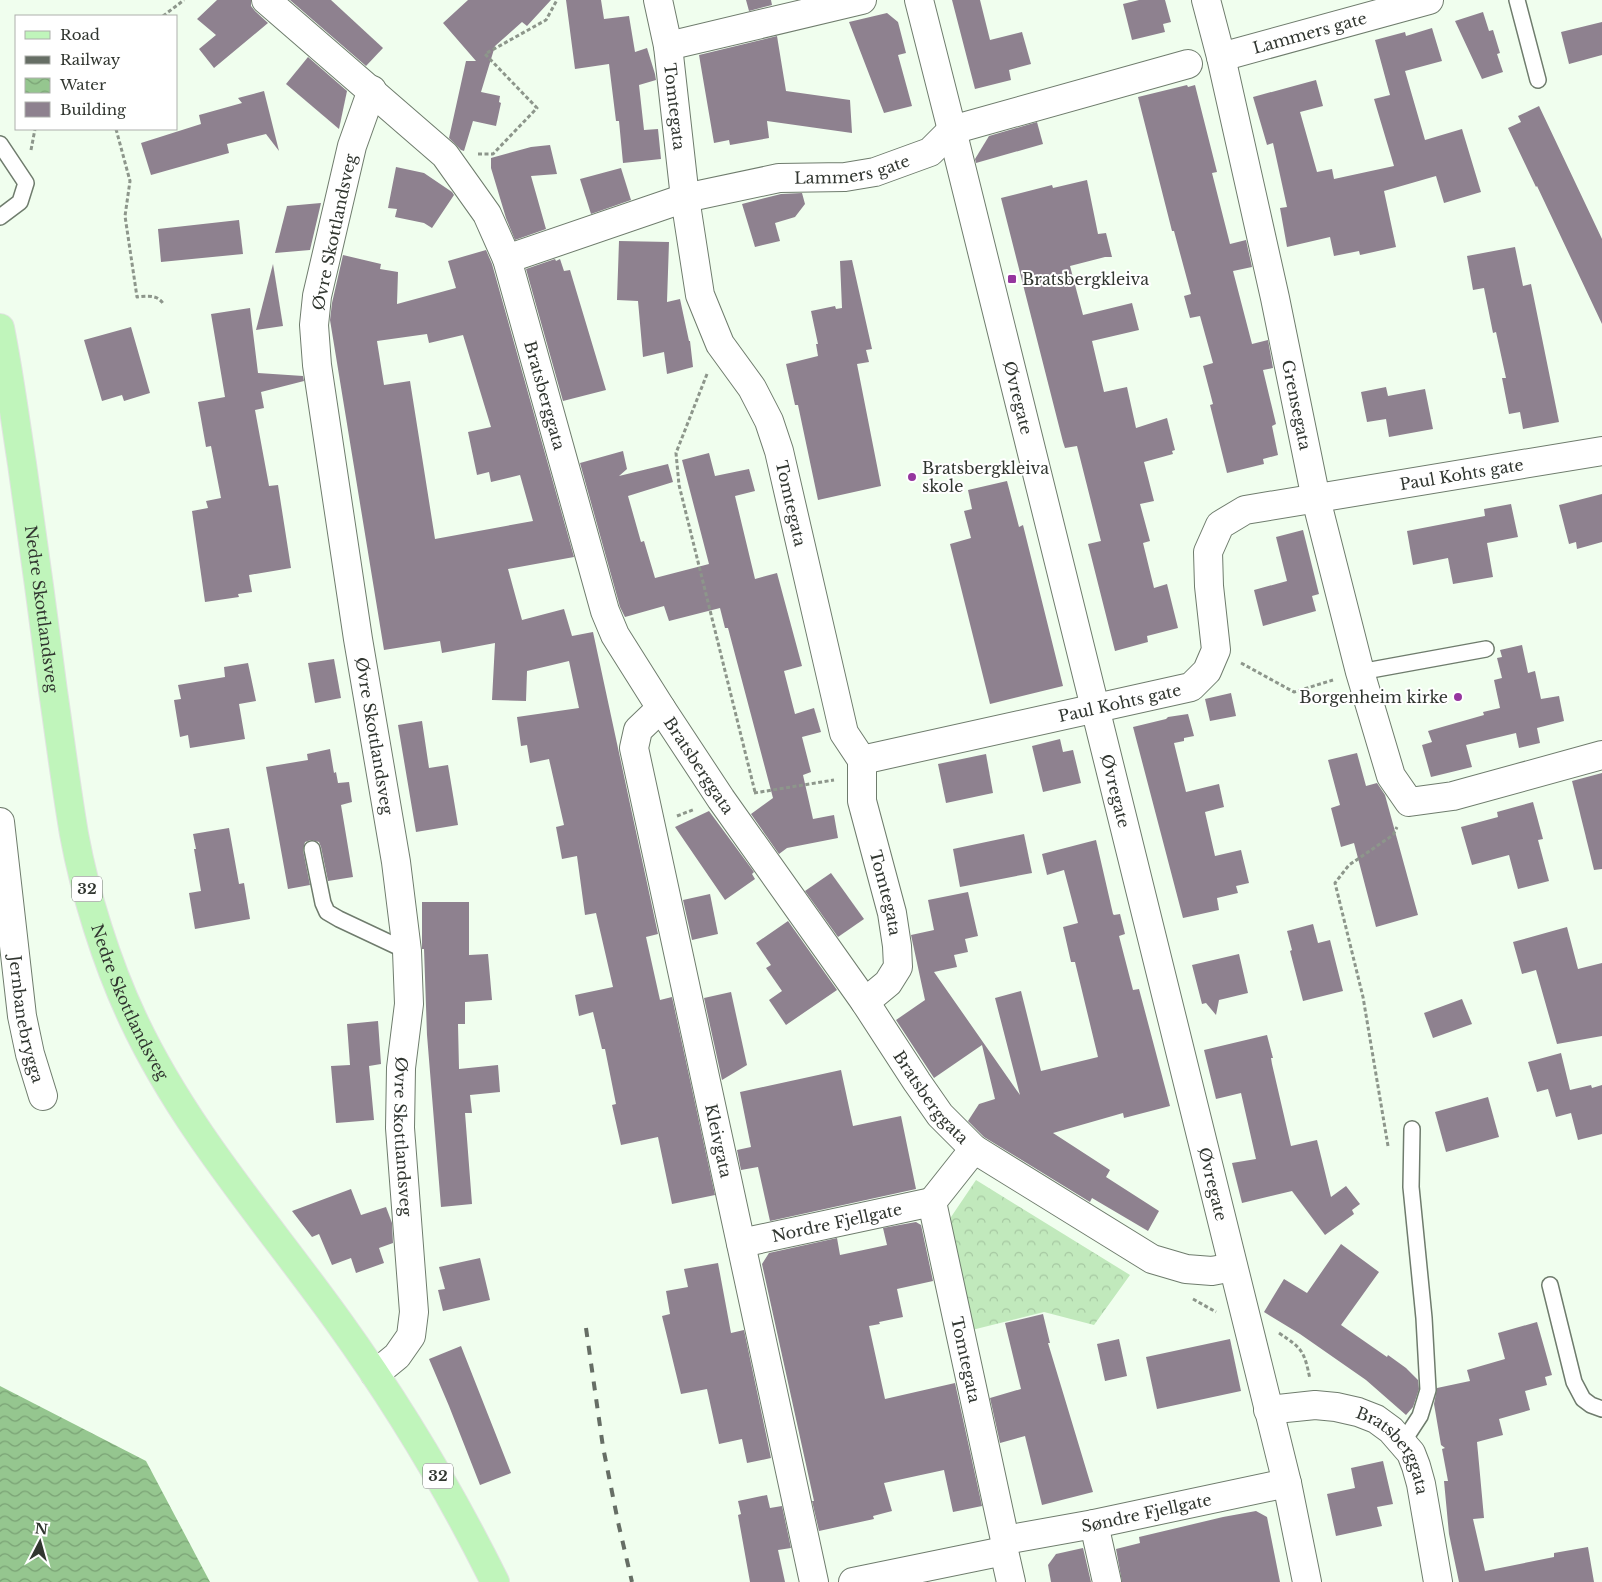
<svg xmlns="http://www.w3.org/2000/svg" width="1602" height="1582" font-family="'Libre Baskerville',serif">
  <defs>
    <pattern id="forest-crowns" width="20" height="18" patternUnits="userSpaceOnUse" patternTransform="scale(1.25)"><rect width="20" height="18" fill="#c1e9bc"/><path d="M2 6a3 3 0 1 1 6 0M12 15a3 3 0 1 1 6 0" fill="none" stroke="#a6c8a2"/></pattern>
    <pattern id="water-waves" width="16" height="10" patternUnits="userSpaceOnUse" patternTransform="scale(1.25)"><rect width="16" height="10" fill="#95c68f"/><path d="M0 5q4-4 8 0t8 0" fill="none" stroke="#7aa275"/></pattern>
  </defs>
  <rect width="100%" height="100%" fill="#f0feee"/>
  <!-- forest -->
  <polygon fill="url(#forest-crowns)" points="976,1180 1130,1275 1094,1325 1044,1312 972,1330 949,1220"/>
  <!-- water -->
  <polygon fill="url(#water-waves)" points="0,1386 146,1461 210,1582 0,1582"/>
  <!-- building -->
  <g fill="#8e818f" fill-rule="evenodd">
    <polygon points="217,0 251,0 251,6 255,11 268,23 214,68 199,49 216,35 197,19"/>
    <polygon points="290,0 331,0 383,48 366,66"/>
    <polygon points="468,0 551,0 527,26 522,22 495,46 481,92 500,96 499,102 501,103 496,126 473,121 464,151 461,150 449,138 466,61 476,61 443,23"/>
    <polygon points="566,0 601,0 604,19 629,16 635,52 647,48 655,74 656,80 639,85 644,130 658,129 661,159 623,163 619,121 616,121 609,64 575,69"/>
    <polygon points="746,0 771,0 772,5 749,11"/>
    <polygon points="952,0 980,0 990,40 1022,32 1031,64 1009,70 1011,80 975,89"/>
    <polygon points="1139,0 1165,0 1171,22 1163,24 1165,32 1132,40 1123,4"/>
    <polygon points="1483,12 1489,31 1493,30 1500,53 1497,54 1503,72 1482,79 1455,21"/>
    <polygon points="887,13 898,22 906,53 898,55 912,106 884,113 849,22"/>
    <polygon points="1602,22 1602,55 1569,64 1561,32"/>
    <polygon points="1432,28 1442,61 1405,71 1425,140 1462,129 1481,192 1444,203 1436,176 1384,191 1396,247 1360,255 1359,251 1334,256 1330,237 1287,247 1280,208 1287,207 1273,143 1267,145 1253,97 1316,80 1323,106 1300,112 1317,172 1332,169 1334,179 1394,166 1374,99 1390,95 1375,40 1405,32 1406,36"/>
    <polygon points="777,36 786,91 850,100 852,133 767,121 769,138 730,145 729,140 714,143 699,55"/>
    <polygon points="308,57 347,91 339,129 286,84"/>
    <polygon points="1187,85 1188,87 1195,85 1217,172 1212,173 1230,244 1246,240 1252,267 1233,271 1252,344 1268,340 1273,368 1263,370 1276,424 1272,426 1278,455 1263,459 1264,464 1227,473 1210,405 1213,404 1203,366 1213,363 1200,316 1190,318 1184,296 1191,294 1174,231 1172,231 1138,97"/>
    <polygon points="264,91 279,151 266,134 227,144 229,153 151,175 141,143 201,124 199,115 242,103 238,98"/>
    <polygon points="1539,106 1602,239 1602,324 1537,186 1536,187 1508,128 1521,122 1518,116"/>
    <polygon points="1037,122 1043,144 976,163 975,159 989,136"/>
    <polygon points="550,145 557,174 531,176 546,229 515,240 506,218 491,168 491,158 531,147"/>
    <polygon points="396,167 424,173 452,192 454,195 432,228 424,223 395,217 397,209 388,208"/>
    <polygon points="621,168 631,200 591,214 580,179"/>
    <polygon points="1087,180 1098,234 1106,233 1112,257 1105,257 1070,266 1083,315 1132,303 1139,330 1092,341 1104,392 1127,387 1136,428 1167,418 1175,450 1172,451 1173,454 1144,462 1154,501 1140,504 1150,541 1143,543 1154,588 1167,584 1178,628 1147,636 1148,642 1115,651 1088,544 1101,541 1077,446 1065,448 1063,442 1001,198 1052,185 1053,188"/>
    <polygon points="802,193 805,204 795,217 775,223 780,241 755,247 742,204 781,194"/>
    <polygon points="321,203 310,250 275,253 287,206"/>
    <polygon points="239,220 243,254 161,262 158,229"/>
    <polygon points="619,241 669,242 667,302 680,299 689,341 690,341 693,367 667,374 664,352 643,357 638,301 617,300"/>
    <polygon points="1515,247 1523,286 1531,284 1559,422 1523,429 1520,412 1509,414 1502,378 1506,378 1496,332 1493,333 1484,288 1473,290 1467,256"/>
    <path d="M486,250L492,264L574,557L508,569L522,620L564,609L572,636L593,632L658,934L646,937L660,1000L672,997L715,1195L672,1204L658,1137L621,1145L612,1105L616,1104L605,1049H602L593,1012L579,1016L575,995L613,987L596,913L585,915L577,856L562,859L556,827L564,825L549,759L530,763L527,745L521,746L517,717L579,708L569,661L527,671L526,701L492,700L495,643L442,653L440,641L384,650L330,320L332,303L343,255L381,264L380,269L398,272L397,304L456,288L448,261ZM427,334L429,343L463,335L491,427L468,432L477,475L489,472L491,482L520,475L533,521L435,539L410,381L384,385L377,341Z"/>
    <polygon points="555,259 556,261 560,259 564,271 570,270 606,390 563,401 526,269"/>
    <polygon points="852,260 872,349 866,350 869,362 857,364 881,486 818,500 798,405 795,405 786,364 818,356 816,344 818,344 811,311 835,306 836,309 842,308 840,261"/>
    <polygon points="273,264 283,326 256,330"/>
    <polygon points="250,308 258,373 303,376 304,381 261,392 264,408 255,410 269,486 278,485 291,568 249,575 252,592 238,594 239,597 205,602 192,511 208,508 206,501 221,498 211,446 206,447 198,402 225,397 211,314"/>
    <polygon points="131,327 150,393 124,401 122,395 102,401 84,340"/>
    <polygon points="1386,387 1388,396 1425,389 1433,429 1389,437 1386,419 1367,422 1361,392"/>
    <polygon points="623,451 627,469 619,476 668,464 673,482 628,496 641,542 644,541 655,578 709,564 682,460 709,453 715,476 749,469 755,491 735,496 755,579 777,573 802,666 784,671 795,714 814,708 821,732 802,737 811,772 803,775 813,819 834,815 838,838 787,848 779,854 751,814 773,798 728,628 725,628 720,608 669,621 664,606 625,617 620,607 580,463"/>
    <polygon points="1007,481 1019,527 1023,525 1063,686 990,704 950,544 971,538 964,511 972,509 968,490"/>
    <polygon points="1602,494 1602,542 1577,549 1576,542 1569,544 1559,505"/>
    <polygon points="1511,504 1518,537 1487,543 1493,577 1453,584 1448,558 1413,565 1407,531 1485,516 1484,509"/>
    <polygon points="1303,530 1319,594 1312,596 1316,611 1263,626 1254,590 1287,581 1276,537"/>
    <polygon points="1522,645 1528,673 1535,671 1541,699 1559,696 1564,721 1537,728 1540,743 1519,748 1516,733 1466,745 1472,767 1431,777 1422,745 1432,742 1428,731 1484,715 1483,712 1500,708 1494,680 1502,678 1497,658 1502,657 1500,650"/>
    <polygon points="334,659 341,698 315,703 308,663"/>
    <polygon points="248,663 256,701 239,704 245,739 190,748 188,735 180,737 174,700 181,699 178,685 225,677 224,667"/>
    <polygon points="1231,693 1236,716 1210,721 1205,699"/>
    <polygon points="1188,714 1194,736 1184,738 1184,741 1174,743 1186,792 1219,784 1224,807 1205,812 1215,856 1241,850 1249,883 1236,886 1238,893 1217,898 1219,910 1183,918 1133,727 1166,719 1168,717"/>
    <polygon points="422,721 429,768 448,765 458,825 416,832 398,725"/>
    <polygon points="1060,739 1063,752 1073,750 1081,783 1043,792 1032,746"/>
    <polygon points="330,749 334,773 336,772 338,783 349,782 352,802 341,805 353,877 328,881 321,847 319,842 311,840 305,842 303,850 310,885 288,889 266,767 308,760 307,754"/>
    <polygon points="1357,753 1366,786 1377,783 1385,795 1418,915 1376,927 1354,843 1341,847 1331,808 1340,805 1328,760"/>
    <polygon points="986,754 993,793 946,803 938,764"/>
    <polygon points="1602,773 1602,869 1594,870 1572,781"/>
    <polygon points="1533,802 1543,839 1538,840 1549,881 1518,889 1509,855 1472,865 1461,827 1498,817 1497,812"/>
    <polygon points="709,811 754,872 752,874 755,879 725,900 675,827"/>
    <polygon points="229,828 239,884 244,883 250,919 195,929 189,893 201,891 194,849 196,849 193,834"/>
    <polygon points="1024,834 1032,873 960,887 953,849"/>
    <polygon points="1096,840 1113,914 1114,915 1120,914 1125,934 1119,936 1133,990 1139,989 1170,1106 1124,1118 1123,1113 1053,1133 1110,1170 1106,1177 1159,1211 1148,1231 1092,1198 1090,1202 984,1137 968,1121 979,1104 995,1099 982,1045 934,1078 896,1020 925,1000 911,935 934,930 928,900 968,892 978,936 965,939 968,952 954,955 957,967 934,972 1020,1095 995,998 1021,991 1041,1071 1098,1057 1075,962 1071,962 1063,927 1078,923 1064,870 1047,875 1042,854"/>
    <polygon points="831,873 864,919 838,937 805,891"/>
    <polygon points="710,894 718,934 692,940 683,900"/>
    <polygon points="422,902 469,902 469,955 488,954 492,1000 465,1002 465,1024 458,1024 459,1069 498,1065 500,1092 470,1095 472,1113 465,1113 472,1204 441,1207 427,1035 424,949 422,949"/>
    <polygon points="788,921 837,990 786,1025 769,1000 782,991 766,968 771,965 756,943"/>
    <polygon points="1313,924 1318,943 1330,940 1343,991 1303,1001 1290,951 1292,950 1287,931"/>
    <polygon points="1567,927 1578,969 1602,963 1602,1036 1557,1044 1536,970 1522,974 1513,942"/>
    <polygon points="1239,954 1248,993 1219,1000 1216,1015 1206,1003 1202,1004 1192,965"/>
    <polygon points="731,992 747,1065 722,1080 704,998"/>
    <polygon points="1462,999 1472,1024 1433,1038 1424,1013"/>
    <polygon points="378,1021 381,1064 369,1066 374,1120 336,1123 331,1066 350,1065 347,1024"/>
    <polygon points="1267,1035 1273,1058 1271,1058 1272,1064 1291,1146 1317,1140 1331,1197 1346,1186 1360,1204 1352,1210 1354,1214 1325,1235 1292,1191 1242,1203 1232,1163 1256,1159 1241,1093 1216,1099 1204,1050"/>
    <polygon points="1561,1053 1570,1090 1591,1085 1592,1088 1602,1085 1602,1134 1578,1140 1571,1113 1556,1117 1548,1089 1537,1092 1528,1062"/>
    <polygon points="841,1070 853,1126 901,1116 916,1189 770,1221 758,1167 741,1170 737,1150 751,1147 740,1092"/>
    <polygon points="1488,1097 1499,1137 1446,1152 1435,1112"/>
    <polygon points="351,1189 361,1215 386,1207 392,1223 393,1243 379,1248 384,1263 356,1273 351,1258 332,1265 319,1234 312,1237 292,1211"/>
    <polygon points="916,1222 921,1225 933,1281 897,1289 903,1317 879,1322 880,1324 869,1326 885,1399 955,1383 982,1506 953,1512 944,1470 884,1483 892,1511 873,1516 874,1519 819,1531 812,1501 814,1501 762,1264 769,1253 837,1238 840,1255 887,1245 883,1228"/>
    <polygon points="1341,1244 1379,1272 1341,1325 1387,1357 1388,1355 1406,1368 1418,1380 1419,1389 1413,1407 1406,1415 1366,1380 1300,1334 1264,1312 1284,1279 1307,1293"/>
    <polygon points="480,1258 490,1300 443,1311 438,1290 445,1289 439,1267"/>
    <polygon points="718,1263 731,1333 744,1330 771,1458 747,1463 742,1439 719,1444 707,1389 681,1394 662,1316 670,1314 666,1291 688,1287 684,1269"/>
    <polygon points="1043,1314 1050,1343 1048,1343 1093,1492 1042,1505 1025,1436 1000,1443 990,1398 1021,1389 1005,1323"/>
    <polygon points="1537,1322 1552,1375 1545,1377 1547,1385 1525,1391 1530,1410 1499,1419 1503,1435 1477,1442 1484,1518 1473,1519 1485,1571 1554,1557 1554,1553 1588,1547 1594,1582 1459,1582 1449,1534 1444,1481 1448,1481 1442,1449 1445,1448 1441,1445 1434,1404 1437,1388 1470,1381 1467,1370 1505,1359 1498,1333"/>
    <polygon points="1119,1339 1127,1376 1105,1381 1097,1344"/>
    <polygon points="1230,1339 1241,1391 1157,1409 1146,1357"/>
    <polygon points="461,1346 511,1473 480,1485 449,1406 429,1359"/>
    <polygon points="1383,1461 1393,1504 1377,1507 1382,1526 1336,1536 1327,1494 1355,1488 1351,1468"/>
    <polygon points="767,1495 770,1508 782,1506 791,1548 778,1550 785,1582 750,1582 738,1515 741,1514 738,1501"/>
    <polygon points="1256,1511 1267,1517 1280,1582 1122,1582 1116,1549 1140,1543 1139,1537 1223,1517"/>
    <polygon points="1083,1548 1091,1582 1051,1582 1048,1565 1056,1554"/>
  </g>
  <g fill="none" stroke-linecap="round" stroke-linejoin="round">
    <!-- lane casing -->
    <g stroke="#6f7c6d" stroke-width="18">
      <g id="lane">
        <polyline points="1517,0 1538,80"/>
        <polyline points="0,144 26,183 20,202 0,217"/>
        <polyline points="1360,672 1486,649"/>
        <polyline points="312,849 323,903 327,912 339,919 407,951"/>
        <polyline points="1550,1285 1574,1382 1583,1399 1591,1405 1602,1409"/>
        <polyline points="1403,1442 1420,1416 1428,1390 1424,1318 1411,1187 1412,1129"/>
      </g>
    </g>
    <!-- street casing -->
    <g stroke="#6f7c6d" stroke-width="30">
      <g id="street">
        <path id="s1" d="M266,0L445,155L487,214L507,259L605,611L615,635L661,708L721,799L865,1002L917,1082L940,1115L974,1149L1152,1259L1186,1269L1212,1271L1233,1267"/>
        <path id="s2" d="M658,0L668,46L685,198L700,295L720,344L752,388L769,421L779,451L844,733L862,760V801L892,913L897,946L898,967L888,983L865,1002"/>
        <path id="s3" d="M1206,0L1221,57L1275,298L1316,499L1360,672L1391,776L1409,802L1453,796L1602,755"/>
        <polyline points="668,46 862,0"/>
        <path id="s4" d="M1221,57L1429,0"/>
        <path id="s5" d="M372,90L352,146L317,296L314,325L317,365L358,639L396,862L407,951L409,1004L401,1068L400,1128L414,1312L411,1336L397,1356L375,1374"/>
        <path id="s6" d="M507,259L685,198L779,178L845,177L875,172L930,152L952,130L1188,64"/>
        <path id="s7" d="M661,708L638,730L634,748L814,1582"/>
        <path id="s8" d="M862,760L1191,687L1207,671L1216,650L1209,586L1208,552L1220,525L1245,510L1602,451"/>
        <path id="s9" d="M0,822L22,1016L30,1054L43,1096"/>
        <path id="s10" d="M974,1149L932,1202L1005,1540L1004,1551L1011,1582"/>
        <path id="s11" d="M741,1243L932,1202"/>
        <polyline points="1094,1524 1107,1582"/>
        <path id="s12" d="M1005,1540L1094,1524L1287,1483"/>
        <polyline points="853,1582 1004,1551"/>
      </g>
    </g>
    <!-- secondary casing -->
    <g stroke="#6f7c6d" stroke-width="30">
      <g id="secondary">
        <path id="s13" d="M919,0L952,130L1287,1483L1307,1582"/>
        <path id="s14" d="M1268,1410L1315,1405L1336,1407L1358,1412L1376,1419L1391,1430L1411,1453L1416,1466L1421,1484L1438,1582"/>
      </g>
    </g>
    <!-- primary casing -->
    <g stroke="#e2e3e2" stroke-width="30">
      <g id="primary">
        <path id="s15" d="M0,328C9,373 15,419 22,464C33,540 43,615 53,691C60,739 66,787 74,834C85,894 107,964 133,1019C185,1130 267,1222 338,1321C397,1403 450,1491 495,1582"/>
      </g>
    </g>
    <!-- path -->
    <g stroke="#8d968b" stroke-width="3" stroke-dasharray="4 2.5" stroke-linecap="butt">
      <polyline points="163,16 184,0"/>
      <path d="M116,129L130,181L125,216L137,297C147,296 158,294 164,305"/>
      <polyline points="31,150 35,129"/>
      <polyline points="478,154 493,154 537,108 485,54 546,20 557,0"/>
      <polyline points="707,374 676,453 679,485 755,792"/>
      <polyline points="1241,663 1294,692 1333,680"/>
      <polyline points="754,793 834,780"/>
      <polyline points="677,816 695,809"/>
      <polyline points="1388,1146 1363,997 1335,883 1349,865 1393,835 1397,827"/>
      <polyline points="1193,1299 1216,1312"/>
      <path d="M1279,1333C1303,1349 1304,1351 1310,1379"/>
    </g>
    <!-- lane -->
    <use href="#lane" stroke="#fff" stroke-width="15"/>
    <!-- street -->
    <use href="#street" stroke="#fff" stroke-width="28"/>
    <!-- secondary -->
    <use href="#secondary" stroke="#fff" stroke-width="28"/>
    <!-- primary -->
    <use href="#primary" stroke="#c0f5bb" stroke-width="28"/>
    <!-- rail -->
    <polyline stroke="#666e65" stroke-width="4" stroke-dasharray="9 9" stroke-linecap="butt" points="586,1328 603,1447 618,1522 632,1582"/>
  </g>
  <!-- markers -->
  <g fill="#95369e" stroke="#fff" stroke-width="2">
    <rect x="1007" y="274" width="10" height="10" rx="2.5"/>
    <circle cx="912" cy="477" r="5"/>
    <circle cx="1458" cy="697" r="5"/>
  </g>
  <g text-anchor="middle" stroke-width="4" stroke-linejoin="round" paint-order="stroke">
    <!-- shield labels -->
    <g fill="#fff" stroke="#6f726e" stroke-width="1">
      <rect x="72" y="876.5" width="30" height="25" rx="4"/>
      <rect x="423" y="1463.5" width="30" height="25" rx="4"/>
    </g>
    <g font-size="15" font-weight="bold" fill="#313630">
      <text x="87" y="894">32</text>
      <text x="438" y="1481">32</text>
    </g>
    <!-- street labels -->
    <g font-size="16" fill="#313630" stroke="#fff">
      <text dy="6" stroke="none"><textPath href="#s4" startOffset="92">Lammers gate</textPath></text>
      <text dy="6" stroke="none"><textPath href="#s2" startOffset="108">Tomtegata</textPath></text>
      <text dy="6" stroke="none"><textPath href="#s6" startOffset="358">Lammers gate</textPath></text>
      <text transform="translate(334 232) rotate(-78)" y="6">Øvre Skottlandsveg</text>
      <text dy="6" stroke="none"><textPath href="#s1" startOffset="500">Bratsberggata</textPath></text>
      <text dy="6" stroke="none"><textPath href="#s13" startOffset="410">Øvregate</textPath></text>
      <text dy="6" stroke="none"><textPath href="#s3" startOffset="415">Grensegata</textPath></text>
      <text dy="6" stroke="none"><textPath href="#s8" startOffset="759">Paul Kohts gate</textPath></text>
      <text dy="6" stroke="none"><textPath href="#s2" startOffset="528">Tomtegata</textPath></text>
      <text dy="6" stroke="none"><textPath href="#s15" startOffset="284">Nedre Skottlandsveg</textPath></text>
      <text dy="6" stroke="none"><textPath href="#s8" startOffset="264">Paul Kohts gate</textPath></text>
      <text dy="6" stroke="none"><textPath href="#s5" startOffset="658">Øvre Skottlandsveg</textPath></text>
      <text dy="6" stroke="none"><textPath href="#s1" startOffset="905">Bratsberggata</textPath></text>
      <text dy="6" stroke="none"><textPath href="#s13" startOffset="815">Øvregate</textPath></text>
      <text dy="6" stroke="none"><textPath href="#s2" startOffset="932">Tomtegata</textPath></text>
      <text dy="6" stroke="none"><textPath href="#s15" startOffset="689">Nedre Skottlandsveg</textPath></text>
      <text dy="6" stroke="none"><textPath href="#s9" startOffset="199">Jernbanebrygga</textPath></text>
      <text dy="6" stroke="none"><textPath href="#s1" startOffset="1310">Bratsberggata</textPath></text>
      <text dy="6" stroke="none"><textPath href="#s5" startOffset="1062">Øvre Skottlandsveg</textPath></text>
      <text dy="6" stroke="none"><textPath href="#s7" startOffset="452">Kleivgata</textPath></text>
      <text dy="6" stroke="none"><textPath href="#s13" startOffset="1220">Øvregate</textPath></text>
      <text dy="6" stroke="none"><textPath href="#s11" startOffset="98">Nordre Fjellgate</textPath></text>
      <text dy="6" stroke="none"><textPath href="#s10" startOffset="229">Tomtegata</textPath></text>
      <text dy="6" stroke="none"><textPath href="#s14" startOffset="146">Bratsberggata</textPath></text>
      <text dy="6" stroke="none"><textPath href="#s12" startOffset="144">Søndre Fjellgate</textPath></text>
    </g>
    <!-- poi labels -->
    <g font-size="16" fill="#313630" stroke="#fff" text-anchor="start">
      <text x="1022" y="285">Bratsbergkleiva</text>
      <text x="922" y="474">Bratsbergkleiva<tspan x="922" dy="18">skole</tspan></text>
      <text x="1448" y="703" text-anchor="end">Borgenheim kirke</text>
    </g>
  </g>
  <!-- legend -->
  <rect x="15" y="15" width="162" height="115" fill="#ffffff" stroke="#adafac"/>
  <rect x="25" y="31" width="25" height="8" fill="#c0f5bb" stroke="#adafac"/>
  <text x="60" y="40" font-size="15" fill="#313630">Road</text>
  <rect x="25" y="56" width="25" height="8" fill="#666e65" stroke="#adafac"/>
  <text x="60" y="65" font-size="15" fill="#313630">Railway</text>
  <rect x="25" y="78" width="25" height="15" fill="url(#water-waves)" stroke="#adafac"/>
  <text x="60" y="90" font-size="15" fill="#313630">Water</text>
  <rect x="25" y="102" width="25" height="15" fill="#8e818f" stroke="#adafac"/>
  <text x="60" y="115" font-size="15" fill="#313630">Building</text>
  <!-- north arrow -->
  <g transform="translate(40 1542) rotate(6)" stroke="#ffffff" stroke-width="4" paint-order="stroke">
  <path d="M0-4L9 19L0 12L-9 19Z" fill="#313630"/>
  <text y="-8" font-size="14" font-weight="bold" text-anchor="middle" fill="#313630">N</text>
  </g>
</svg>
